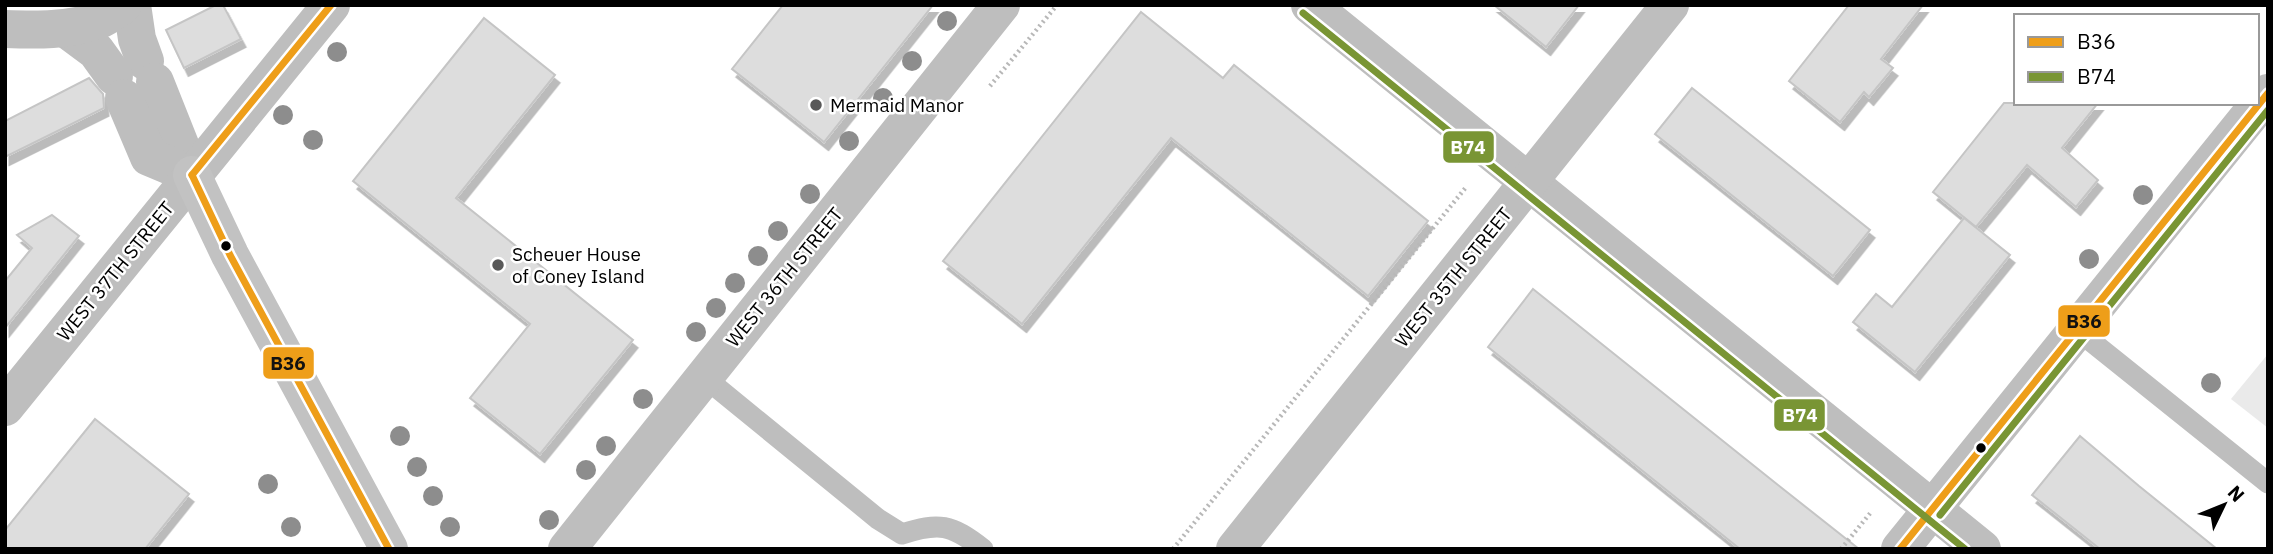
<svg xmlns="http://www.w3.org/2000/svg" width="2273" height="554" font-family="'IBM Plex Sans',sans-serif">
  <defs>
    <filter id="shadow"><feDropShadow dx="4.5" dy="8" stdDeviation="0" flood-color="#0004"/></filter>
  </defs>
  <rect width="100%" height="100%" fill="#fff"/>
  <!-- green -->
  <polygon fill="#eaeaea" points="2268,354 2268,428 2231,399"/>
  <!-- building -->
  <g fill="#ddd" stroke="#c5c5c5" stroke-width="2" filter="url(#shadow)">
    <polygon points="216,5 223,5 241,39 184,68 166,30"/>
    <polygon points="783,5 933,5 824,142 732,69"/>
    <polygon points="1494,5 1579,5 1546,47"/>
    <polygon points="1849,5 1923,5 1881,59 1893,68 1869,97 1864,92 1840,122 1789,81"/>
    <polygon points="1141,12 1223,78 1234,65 1428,221 1368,296 1171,138 1022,324 943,261"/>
    <polygon points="484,18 555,75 456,198 633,340 540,454 470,398 530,324 353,181"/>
    <polygon points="89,78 103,94 104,108 5,157 5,121"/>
    <polygon points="1692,88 1870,230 1833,276 1655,134"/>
    <polygon points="2004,103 2098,103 2062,148 2098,180 2076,207 2027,165 1976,227 1933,192"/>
    <polygon points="52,215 79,236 5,328 5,281 32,248 17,235"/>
    <polygon points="1964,218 2010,255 1915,372 1853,322 1876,294 1892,307"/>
    <polygon points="1533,289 1778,485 1859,549 1740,549 1488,347"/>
    <polygon points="95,419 189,494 145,549 5,549 5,530"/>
    <polygon points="2080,436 2139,486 2217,549 2100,549 2032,495"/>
  </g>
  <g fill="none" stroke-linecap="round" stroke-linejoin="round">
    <!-- path -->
    <g stroke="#b8b8b8" stroke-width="4.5" stroke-dasharray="2 3.5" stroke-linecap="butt">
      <polyline points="990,86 1057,5"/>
      <polyline points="1173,549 1467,186"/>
      <polyline points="1841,549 1872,511"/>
    </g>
    <!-- service -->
    <g stroke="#bebebe" stroke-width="21">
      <polyline points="2077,330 2268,483"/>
      <path d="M704,377L878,519L902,534C939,522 951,524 983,549"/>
    </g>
    <!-- minor -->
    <g stroke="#bebebe" stroke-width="38">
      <polyline points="132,5 137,39 145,61"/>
      <polyline points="1310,5 1982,549"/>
      <polyline points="65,28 96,51 114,76"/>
      <path d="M5,29C36,30 69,31 99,20C107,17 115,10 123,5"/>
      <polyline points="155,82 192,175"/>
      <polyline points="124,98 149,157 192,175"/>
      <polyline points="5,407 331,5"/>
      <polyline points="567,549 1001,5"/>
      <polyline points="1235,549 1670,5"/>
      <polyline points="1900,549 2268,93"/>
    </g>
    <!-- secondary -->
    <polyline stroke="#c2c2c2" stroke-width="38" points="192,175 230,255 389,549"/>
    <!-- bus-1 casing -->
    <g stroke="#fff" stroke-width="12">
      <g id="bus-1">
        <polyline points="192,175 230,255 389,549"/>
        <polyline points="192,175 331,5"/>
        <polyline points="1900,549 2268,93"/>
      </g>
    </g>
    <!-- bus-2 casing -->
    <g stroke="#fff" stroke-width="12">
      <g id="bus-2">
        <polyline points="1303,13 1965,549"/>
        <polyline points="1940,515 2268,110"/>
      </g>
    </g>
    <!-- bus-1 -->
    <use href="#bus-1" stroke="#ee9e19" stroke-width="7"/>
    <!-- bus-2 -->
    <use href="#bus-2" stroke="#799534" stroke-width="7"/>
  </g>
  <!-- trees -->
  <g fill="#8d8d8d">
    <circle cx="947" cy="21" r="10"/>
    <circle cx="337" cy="52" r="10"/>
    <circle cx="912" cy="61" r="10"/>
    <circle cx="883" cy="98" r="10"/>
    <circle cx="283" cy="115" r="10"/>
    <circle cx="313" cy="140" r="10"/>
    <circle cx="849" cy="141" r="10"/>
    <circle cx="810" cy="194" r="10"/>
    <circle cx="2143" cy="195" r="10"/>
    <circle cx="778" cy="231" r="10"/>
    <circle cx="758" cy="256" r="10"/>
    <circle cx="2089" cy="259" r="10"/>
    <circle cx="735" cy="283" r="10"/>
    <circle cx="716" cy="308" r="10"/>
    <circle cx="696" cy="332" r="10"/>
    <circle cx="2211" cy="383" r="10"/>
    <circle cx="643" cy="399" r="10"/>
    <circle cx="400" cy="436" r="10"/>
    <circle cx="606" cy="446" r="10"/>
    <circle cx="417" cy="467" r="10"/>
    <circle cx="586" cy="470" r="10"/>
    <circle cx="268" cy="484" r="10"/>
    <circle cx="433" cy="496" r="10"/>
    <circle cx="549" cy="520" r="10"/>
    <circle cx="291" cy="527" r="10"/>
    <circle cx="450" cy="527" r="10"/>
  </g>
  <!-- markers -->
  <g fill="#595959" stroke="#fff" stroke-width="2.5">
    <circle cx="816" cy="105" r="7"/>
    <circle cx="498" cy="265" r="7"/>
  </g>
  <g fill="#000" stroke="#fff" stroke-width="2.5">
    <circle cx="226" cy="246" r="6"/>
    <circle cx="1981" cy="448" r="6"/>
  </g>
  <g text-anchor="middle" stroke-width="5" stroke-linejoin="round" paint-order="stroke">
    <!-- poi labels -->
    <g font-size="19" fill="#000" stroke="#fff" text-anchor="start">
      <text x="830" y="112">Mermaid Manor</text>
      <text x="512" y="261">Scheuer House<tspan x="512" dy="22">of Coney Island</tspan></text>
    </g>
    <!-- street labels -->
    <g font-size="19" fill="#000" stroke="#fff">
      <text transform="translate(115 271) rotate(-51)" y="7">WEST 37TH STREET</text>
      <text transform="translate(784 277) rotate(-51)" y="7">WEST 36TH STREET</text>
      <text transform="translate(1453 277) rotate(-51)" y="7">WEST 35TH STREET</text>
    </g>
  </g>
  <g stroke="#fff" stroke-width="2.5">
    <rect x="1442" y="130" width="53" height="34" rx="7" fill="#799534"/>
    <rect x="2057" y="304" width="54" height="34" rx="7" fill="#ee9e19"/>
    <rect x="262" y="346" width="53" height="34" rx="7" fill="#ee9e19"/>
    <rect x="1773" y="398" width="53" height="34" rx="7" fill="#799534"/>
  </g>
  <g font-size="19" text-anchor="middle" font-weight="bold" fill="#fff">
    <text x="1468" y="154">B74</text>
    <text x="1800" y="422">B74</text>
  </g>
  <g font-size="19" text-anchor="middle" font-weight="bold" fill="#111">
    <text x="2084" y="328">B36</text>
    <text x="288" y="370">B36</text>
  </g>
  <!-- border -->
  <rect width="2273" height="554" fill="none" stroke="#000000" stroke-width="14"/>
  <!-- legend -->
  <rect x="2014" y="14" width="245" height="91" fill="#ffffff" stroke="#999999" stroke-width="2"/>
  <rect x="2028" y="37" width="35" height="10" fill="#ee9e19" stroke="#999999" stroke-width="2"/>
  <text x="2077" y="49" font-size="21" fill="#000000">B36</text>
  <rect x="2028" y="72" width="35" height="10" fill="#799534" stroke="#999999" stroke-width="2"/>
  <text x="2077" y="84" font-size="21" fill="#000000">B74</text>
  <!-- north arrow -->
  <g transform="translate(2224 505) rotate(47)" stroke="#ffffff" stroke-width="5" paint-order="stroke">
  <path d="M0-5L12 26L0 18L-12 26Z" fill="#000000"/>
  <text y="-10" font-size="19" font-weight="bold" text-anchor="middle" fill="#000000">N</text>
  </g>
</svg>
